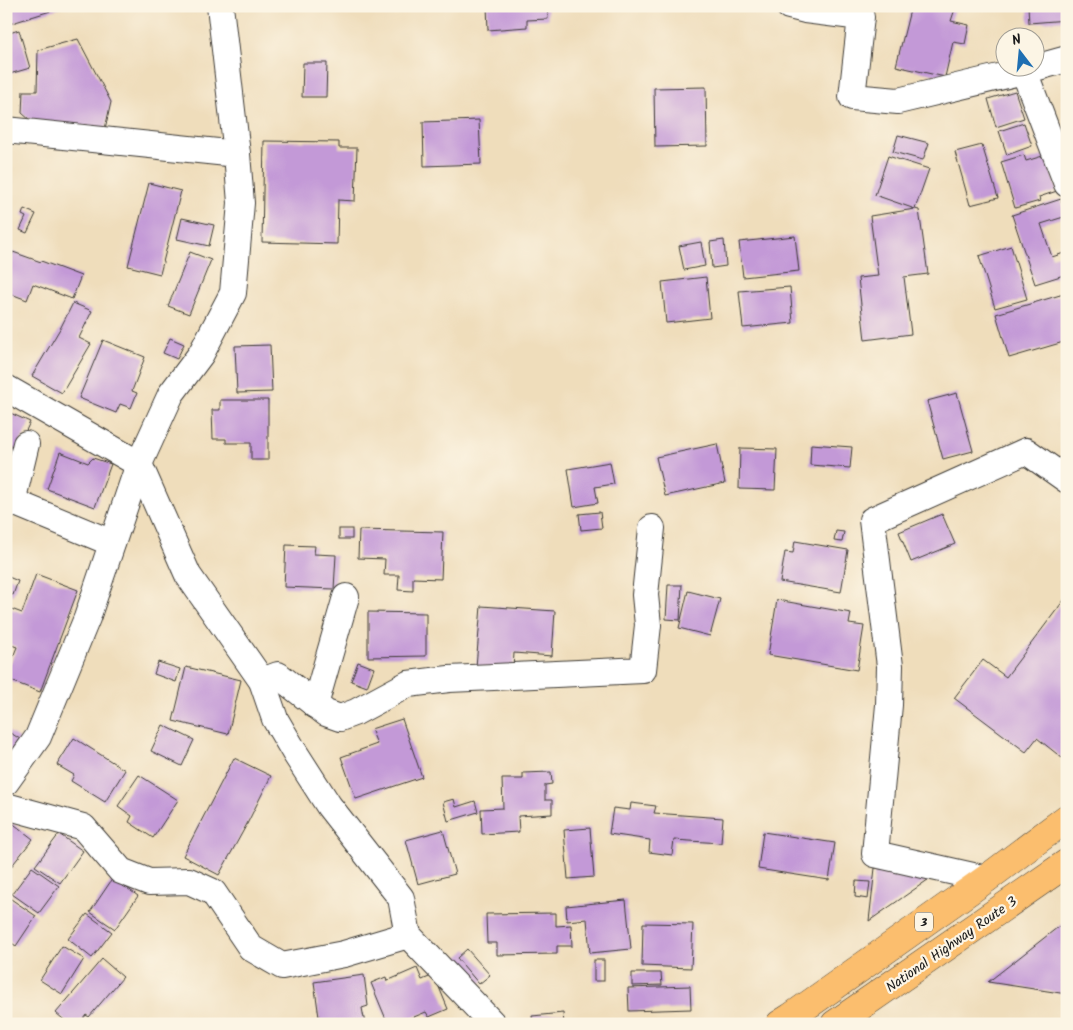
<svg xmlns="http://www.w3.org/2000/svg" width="1073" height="1030" font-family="Kalam,sans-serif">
  <rect width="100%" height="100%" fill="#fcf5e5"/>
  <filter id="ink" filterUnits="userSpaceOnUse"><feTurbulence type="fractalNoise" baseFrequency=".02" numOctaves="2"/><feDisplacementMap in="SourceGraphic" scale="10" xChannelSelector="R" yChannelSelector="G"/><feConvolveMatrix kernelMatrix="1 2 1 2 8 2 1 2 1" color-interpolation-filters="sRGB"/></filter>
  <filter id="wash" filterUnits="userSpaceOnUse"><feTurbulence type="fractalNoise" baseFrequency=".0096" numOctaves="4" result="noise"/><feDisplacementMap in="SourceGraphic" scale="20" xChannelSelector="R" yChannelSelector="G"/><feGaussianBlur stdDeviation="1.12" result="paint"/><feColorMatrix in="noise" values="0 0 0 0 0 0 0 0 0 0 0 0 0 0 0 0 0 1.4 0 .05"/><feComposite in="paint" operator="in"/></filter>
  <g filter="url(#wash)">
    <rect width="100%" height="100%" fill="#efddbb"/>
    <g id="blocks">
      <!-- building -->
      <g fill="#c399d7">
        <polygon points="6,6 59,6 60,8 6,25"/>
        <polygon points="487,6 547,6 548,19 527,20 527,27 488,30"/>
        <polygon points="911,6 943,6 955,9 951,21 969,25 965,44 953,42 945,77 896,66"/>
        <polygon points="1028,6 1067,6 1067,20 1029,23"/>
        <polygon points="19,30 30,68 6,75 6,34"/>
        <polygon points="78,39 111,102 105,129 30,120 22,113 23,91 37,91 38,50"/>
        <polygon points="303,63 327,63 326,97 302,97"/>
        <polygon points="706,87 707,146 655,147 654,88"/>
        <polygon points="1015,91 1024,118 996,127 988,99"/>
        <polygon points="479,120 481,164 424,166 423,122"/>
        <polygon points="1024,123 1032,146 1007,155 999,131"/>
        <polygon points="898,135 929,143 923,160 893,152"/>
        <polygon points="264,141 339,142 339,148 357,148 355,201 338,200 337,244 262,242"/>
        <polygon points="982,145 998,198 970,205 955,152"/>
        <polygon points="1024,155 1026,161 1046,155 1057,191 1039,197 1040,201 1015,208 1001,162"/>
        <polygon points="888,156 929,169 915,209 919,210 928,274 904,277 911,334 865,340 858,278 878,276 870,216 915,209 875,195"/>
        <polygon points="149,183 181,191 160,274 128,266"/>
        <polygon points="1061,199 1067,216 1041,224 1052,257 1067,252 1067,274 1035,284 1012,215"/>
        <polygon points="24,209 36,214 27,233 20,230 26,217 22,215"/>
        <polygon points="182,218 214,225 209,246 177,239"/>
        <polygon points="795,236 799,271 743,277 739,242"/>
        <polygon points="724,240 726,266 712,268 710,242"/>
        <polygon points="701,242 705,266 684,270 679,246"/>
        <polygon points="1011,246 1027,299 995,308 979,256"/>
        <polygon points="13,252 41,262 41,261 81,276 72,299 33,284 27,300 6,292 6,269"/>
        <polygon points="190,252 211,260 189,314 168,306"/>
        <polygon points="706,277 710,318 666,323 662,282"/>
        <polygon points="790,287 793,323 743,328 739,291"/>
        <polygon points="1067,293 1067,341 1009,358 996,314"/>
        <polygon points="73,303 92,311 79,338 91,344 62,393 32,376 61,327"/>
        <polygon points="170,338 184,344 177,359 163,353"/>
        <polygon points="103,340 145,357 132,391 137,393 131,408 120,404 116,413 79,398"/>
        <polygon points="270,345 272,392 237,393 235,346"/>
        <polygon points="957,393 973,451 943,459 927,401"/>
        <polygon points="220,400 268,400 268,460 251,460 251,443 226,443 226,439 213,439 212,410 220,410"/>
        <polygon points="6,411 30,422 13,458 6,454"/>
        <polygon points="717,444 725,483 665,496 656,457"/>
        <polygon points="811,444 852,447 850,468 810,465"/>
        <polygon points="740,448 777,449 775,490 739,489"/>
        <polygon points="60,452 88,463 93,458 111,464 95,507 47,489"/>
        <polygon points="610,462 614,484 595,487 598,503 574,507 568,469"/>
        <polygon points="600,512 602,528 581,530 579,514"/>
        <polygon points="942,514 955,544 911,562 899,532"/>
        <rect x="339" y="529" width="13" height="10"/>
        <polygon points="359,530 443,532 441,579 413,578 413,591 398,590 399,575 384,575 385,559 358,558"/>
        <polygon points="836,531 844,532 842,542 834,541"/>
        <polygon points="795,541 848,550 841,592 780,582 785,552 793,553"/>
        <polygon points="286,545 315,546 314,554 336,555 334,589 284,587"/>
        <polygon points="36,574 78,590 40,692 6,679 6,674 17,647 6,643 6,607 22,613"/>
        <polygon points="6,576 18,581 13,595 6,593"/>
        <polygon points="668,585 682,585 680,620 666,619"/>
        <polygon points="688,591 720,599 710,636 679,628"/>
        <polygon points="1067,596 1067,752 1062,758 1037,738 1026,752 954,698 983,660 1006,677"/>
        <polygon points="777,600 851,613 849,624 864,626 857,670 768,655"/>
        <polygon points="481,606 555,611 552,656 514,653 513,669 476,667"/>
        <polygon points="368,612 426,613 426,656 368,657"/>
        <polygon points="158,662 180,669 176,682 154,674"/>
        <polygon points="358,662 374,668 367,687 351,681"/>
        <polygon points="186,667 241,680 228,734 173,721"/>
        <polygon points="402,719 422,777 356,799 341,757 377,744 371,729"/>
        <polygon points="163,725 194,740 182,766 151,751"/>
        <polygon points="6,730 20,739 6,759"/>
        <polygon points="74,738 125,770 105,802 71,781 74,775 57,765"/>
        <polygon points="234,758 271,776 247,824 219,875 183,856"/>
        <polygon points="551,772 552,784 545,785 545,800 552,800 552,814 518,816 519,832 482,834 481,809 503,808 502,779 523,779 523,773"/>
        <polygon points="139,775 178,800 153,838 129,822 132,816 118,806"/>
        <polygon points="454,799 456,807 475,801 478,812 448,821 443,802"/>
        <polygon points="631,803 656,806 654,813 723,818 721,843 674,840 672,855 649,852 650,840 609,834 613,808 630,810"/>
        <polygon points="6,818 33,839 10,868 6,865"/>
        <polygon points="590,828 594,877 568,879 564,830"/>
        <polygon points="443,830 455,874 418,884 406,840"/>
        <polygon points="763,832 835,843 829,880 758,869"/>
        <polygon points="59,834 83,851 60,883 35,866"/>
        <polygon points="32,867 59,886 39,913 12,894"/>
        <polygon points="875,868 932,877 869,921"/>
        <polygon points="113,878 138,896 115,929 90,912"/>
        <polygon points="856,881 870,882 868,899 855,897"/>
        <polygon points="8,897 36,916 16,946 6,939 6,899"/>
        <polygon points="626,900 631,949 590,953 587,919 567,921 566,906"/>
        <polygon points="556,913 556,926 571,925 572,946 557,946 557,954 497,955 497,943 487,943 486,914"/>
        <polygon points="87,914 112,932 92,958 68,939"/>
        <polygon points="1067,920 1067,994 988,982"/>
        <polygon points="643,923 693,924 691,968 642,966"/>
        <polygon points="62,946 84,959 62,994 40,980"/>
        <polygon points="467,949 490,975 479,984 457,958"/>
        <polygon points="102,959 123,977 89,1017 86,1015 79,1024 69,1024 56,1013"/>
        <rect x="594" y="960" width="10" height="21"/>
        <polygon points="417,968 422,980 434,975 448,1009 429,1017 426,1012 397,1024 388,1024 371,983 386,977 387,981"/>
        <polygon points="632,973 661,973 662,985 632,986"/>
        <polygon points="364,975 368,1006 362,1008 365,1024 320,1024 314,982"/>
        <polygon points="690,986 691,1009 629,1011 628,988"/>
        <polygon points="563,1013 564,1024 533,1024 532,1016"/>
      </g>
    </g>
  </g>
  <g filter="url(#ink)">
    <use href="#blocks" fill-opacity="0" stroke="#3c3934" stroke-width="1"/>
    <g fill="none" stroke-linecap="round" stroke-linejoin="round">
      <!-- street casing -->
      <g stroke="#3c3934" stroke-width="28">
        <g id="street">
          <polyline points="789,6 805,10 861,17 852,97 898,101 1024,71 1067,59"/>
          <polyline points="1024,71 1067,184"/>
          <polyline points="6,130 237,154"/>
          <polyline points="6,388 139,464 188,575 262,681 275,719 295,753 329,806 401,898 408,935 493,1024"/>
          <polyline points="26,444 14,494 18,504 112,543"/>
          <polyline points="262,681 278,675 326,713 340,718 356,712 408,684 449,679 643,670 648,625 645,595 652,528"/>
          <polyline points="315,705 346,597"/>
          <polyline points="6,782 38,737 87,618 139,464 171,394 201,354 233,293 241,203 237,154 220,6"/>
          <polyline points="6,806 83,827 121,871 149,882 189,881 213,892 251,948 282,966 344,954 408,935"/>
          <polyline points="986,879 875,854 889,705 890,666 872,520 1026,451 1067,480"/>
        </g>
      </g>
      <!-- highway casing -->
      <g stroke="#3c3934" stroke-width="29">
        <g id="highway">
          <polyline points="780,1024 791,1017 986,879 1067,818"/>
          <polyline points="835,1024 1067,863"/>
        </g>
      </g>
      <!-- street -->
      <use href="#street" stroke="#fff" stroke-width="26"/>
      <!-- highway -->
      <use href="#highway" stroke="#fbbe6e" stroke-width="28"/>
    </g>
  </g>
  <g text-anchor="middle" stroke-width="4.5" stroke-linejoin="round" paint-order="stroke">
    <!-- shield labels -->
    <rect fill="#fcf5e5" stroke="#5f5d58" stroke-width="1" x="915" y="912.5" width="18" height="19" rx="4"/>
    <g font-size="12" font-weight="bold" fill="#1c1c1c">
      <text x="924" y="926">3</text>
    </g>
    <!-- street labels -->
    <g font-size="14" fill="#1c1c1c" stroke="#fcf5e5">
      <text transform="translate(951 944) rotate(-35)" y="5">National Highway Route 3</text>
    </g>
  </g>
  <!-- margin -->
  <rect width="1073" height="1030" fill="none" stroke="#fcf5e5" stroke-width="25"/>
  <!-- north arrow -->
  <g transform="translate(1020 52) rotate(344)"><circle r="24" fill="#fcf5e5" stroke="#a29e95"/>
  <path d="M0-4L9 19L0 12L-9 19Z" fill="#1f6fb2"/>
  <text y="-8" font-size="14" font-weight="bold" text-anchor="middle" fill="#1c1c1c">N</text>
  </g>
</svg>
